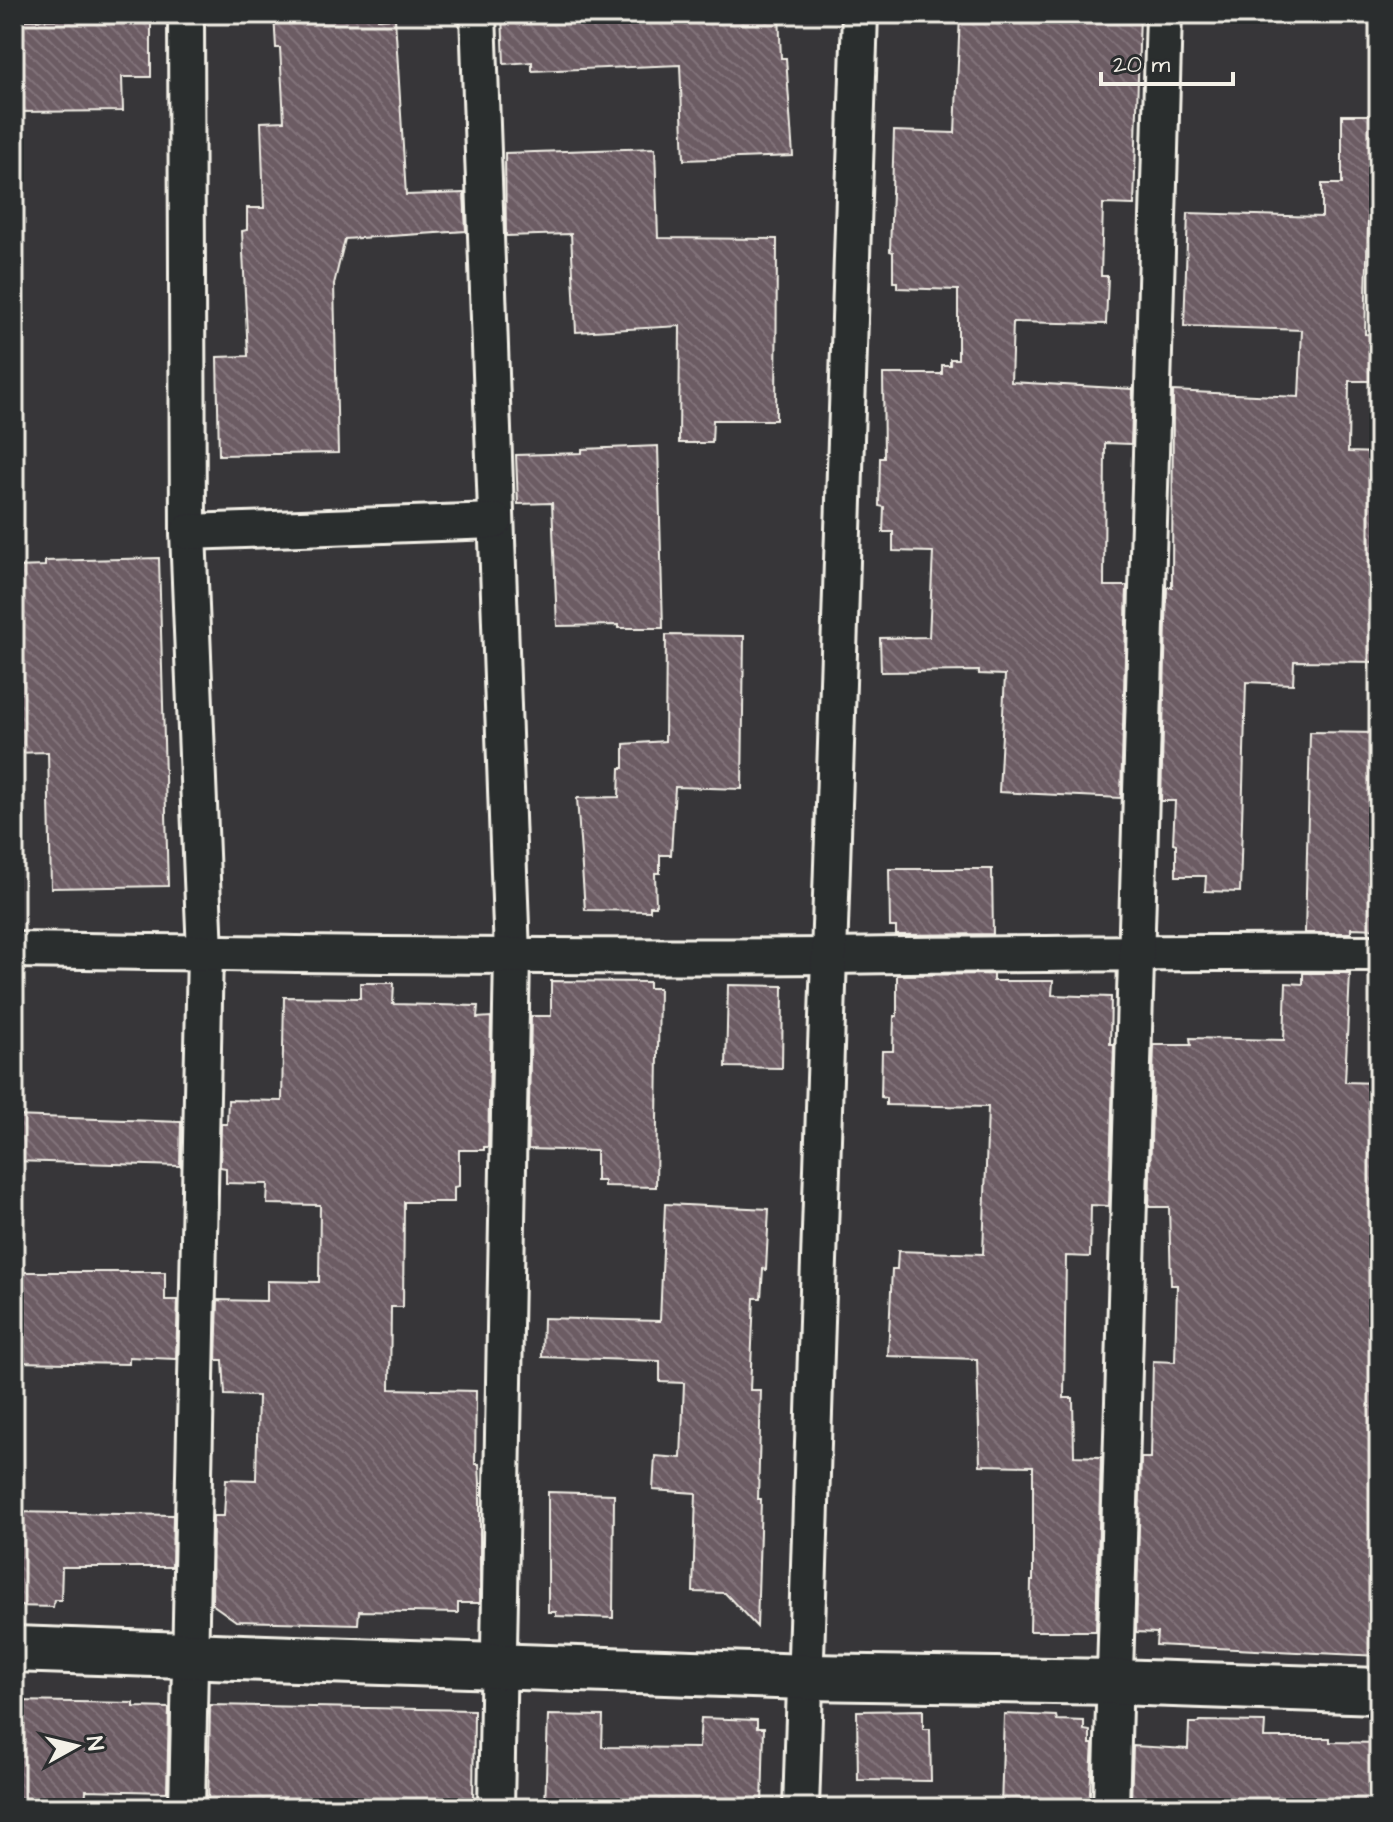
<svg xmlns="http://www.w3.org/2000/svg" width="1393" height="1822" font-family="'Architects Daughter',sans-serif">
  <defs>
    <pattern id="building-back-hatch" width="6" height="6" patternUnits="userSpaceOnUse" patternTransform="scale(2)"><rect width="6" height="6" fill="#6c5b64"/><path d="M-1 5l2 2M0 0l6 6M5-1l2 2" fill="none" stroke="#82737a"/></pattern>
  </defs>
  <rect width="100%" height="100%" fill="#373639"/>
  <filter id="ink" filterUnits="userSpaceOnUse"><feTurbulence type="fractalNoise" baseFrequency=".0125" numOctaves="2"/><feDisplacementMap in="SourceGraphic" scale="16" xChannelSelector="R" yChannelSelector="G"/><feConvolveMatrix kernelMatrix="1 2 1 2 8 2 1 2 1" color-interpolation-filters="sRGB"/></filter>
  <g filter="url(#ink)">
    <!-- building -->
    <g fill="url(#building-back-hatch)" stroke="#f4f1e8" stroke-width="2">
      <polygon points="274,14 378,14 378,19 395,18 406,195 464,193 466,231 345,239 334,284 338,453 219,455 217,357 248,356 242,231 247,230 247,208 264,208 261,122 284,121 280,48 276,48"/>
      <polygon points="502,14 779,14 781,58 786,58 793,156 684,160 680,65 532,71 532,62 504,64"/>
      <polygon points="960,14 1140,14 1134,205 1103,204 1101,276 1108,276 1106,324 1013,322 1011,382 1133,389 1131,444 1105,443 1104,586 1127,586 1121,798 999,792 1005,675 979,674 979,671 881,672 880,638 929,637 933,552 893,551 893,532 883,532 884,507 879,506 880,458 884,458 883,374 942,374 942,365 950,365 950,359 958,359 958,290 897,288 897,282 893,282 893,252 890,251 894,131 955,133"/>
      <polygon points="106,15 151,15 151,77 122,77 123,111 14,112 14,20 106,19"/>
      <polygon points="1342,115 1379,115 1379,188 1369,188 1365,334 1379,335 1379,369 1370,369 1370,381 1349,381 1348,452 1379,453 1379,662 1294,661 1293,684 1246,682 1240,892 1205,891 1206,876 1176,876 1176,844 1173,843 1175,801 1161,801 1167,587 1172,587 1173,391 1299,397 1302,330 1184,326 1188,213 1322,217 1322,184 1342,184"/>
      <polygon points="655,148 658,238 777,239 776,420 713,420 712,443 679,443 680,326 576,332 571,234 506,236 505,153"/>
      <polygon points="658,446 663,628 618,628 618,625 557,626 552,503 518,504 516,455 582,453 582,449"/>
      <polygon points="159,558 168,886 51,888 48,752 14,753 14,567 45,566 45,561"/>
      <polygon points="666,635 744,636 742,789 675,787 671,855 660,855 660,873 655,873 656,906 650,906 650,911 585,910 577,798 619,797 620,768 624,768 624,744 665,741"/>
      <polygon points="1310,732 1379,733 1379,929 1351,928 1351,933 1305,933"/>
      <polygon points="889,869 992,869 993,934 896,935 896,927 890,927"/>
      <polygon points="1303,973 1350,973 1345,1082 1377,1083 1375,1142 1379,1143 1379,1656 1156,1645 1157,1633 1136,1632 1141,1458 1151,1458 1153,1361 1175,1362 1177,1285 1171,1285 1169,1207 1149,1207 1154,1045 1191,1045 1190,1038 1284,1040 1286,983 1303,984"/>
      <polygon points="993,974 993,981 1053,981 1052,995 1111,997 1110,1044 1114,1044 1109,1206 1091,1205 1090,1257 1066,1256 1064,1398 1073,1398 1074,1456 1101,1457 1096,1631 1030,1631 1031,1581 1033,1581 1033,1466 980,1465 977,1359 888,1356 892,1269 897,1269 898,1251 983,1254 988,1107 886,1105 886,1098 881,1097 882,1051 893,1051 894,1016 897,1016 897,975"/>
      <polygon points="551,981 649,982 649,988 659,988 656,1187 604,1186 604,1181 596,1181 596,1151 528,1149 531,1016 551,1016"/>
      <polygon points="360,983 394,983 393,1004 478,1006 477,1018 491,1017 488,1147 484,1147 484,1150 459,1150 459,1186 454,1187 454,1202 404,1202 403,1307 391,1307 390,1389 476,1391 475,1464 479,1464 480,1483 480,1603 458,1603 458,1613 359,1611 358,1624 236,1621 212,1604 213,1516 224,1516 226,1479 256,1480 258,1396 225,1395 223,1360 216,1360 218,1300 267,1301 267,1281 319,1282 320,1205 267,1204 268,1184 226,1183 226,1168 220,1167 221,1124 227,1124 228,1100 282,1101 284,997 360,998"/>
      <polygon points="728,985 783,986 782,1068 726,1067"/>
      <polygon points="14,1116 181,1122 180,1166 14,1161"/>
      <polygon points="665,1204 769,1209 766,1270 763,1269 761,1298 754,1298 750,1390 761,1390 758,1499 761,1499 757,1627 725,1593 693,1592 696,1493 653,1490 655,1456 681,1458 684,1383 660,1382 660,1361 542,1357 543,1318 660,1321"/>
      <polygon points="14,1272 165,1272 165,1300 178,1300 176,1359 129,1357 129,1364 14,1362"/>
      <polygon points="548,1492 614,1494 613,1618 556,1616 556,1612 548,1612"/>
      <polygon points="14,1512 173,1515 172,1567 62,1567 61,1600 54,1600 53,1607 15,1606"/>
      <polygon points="14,1701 134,1703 134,1707 169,1708 167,1792 86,1790 85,1808 14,1808"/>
      <polygon points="210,1705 474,1710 473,1808 208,1808"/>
      <polygon points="923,1710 923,1729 930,1729 931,1781 858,1780 857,1711"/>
      <polygon points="1004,1714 1056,1716 1057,1720 1084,1721 1084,1730 1090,1731 1090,1744 1093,1744 1089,1808 1001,1808"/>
      <polygon points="548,1715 603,1716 602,1747 699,1748 701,1718 757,1720 757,1728 764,1728 762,1808 545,1808"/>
      <polygon points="1200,1721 1265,1722 1264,1738 1330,1738 1330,1742 1379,1743 1379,1808 1177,1808 1177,1806 1168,1806 1168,1802 1131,1800 1133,1746 1188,1749 1189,1723 1199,1723"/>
    </g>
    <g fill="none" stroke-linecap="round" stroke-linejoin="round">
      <!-- street casing -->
      <g stroke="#f4f1e8" stroke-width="40">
        <g id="street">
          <polyline points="186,14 188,532 205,953 187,1808"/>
          <polyline points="478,14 512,955 496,1808"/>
          <polyline points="188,532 495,521"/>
          <path d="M14,950C286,954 558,958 830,956C1013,954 1196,952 1379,953"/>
          <polyline points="801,1808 860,14"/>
          <polyline points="1111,1808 1164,14"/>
        </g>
      </g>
      <!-- secondary casing -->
      <g stroke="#f4f1e8" stroke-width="50">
        <polyline id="secondary" points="14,1649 806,1677 1116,1682 1379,1691"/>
      </g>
      <!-- street -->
      <use href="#street" stroke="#2a2d2e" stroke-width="34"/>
      <!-- secondary -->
      <use href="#secondary" stroke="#2a2d2e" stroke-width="44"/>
    </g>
  </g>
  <!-- margin -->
  <rect width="1393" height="1822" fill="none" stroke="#2a2d2e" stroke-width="48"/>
  <rect x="24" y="24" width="1345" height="1774" fill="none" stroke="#f4f1e8" stroke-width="3" filter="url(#ink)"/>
  <!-- north arrow -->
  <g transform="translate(76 1746) rotate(82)" stroke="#2a2d2e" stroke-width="6" paint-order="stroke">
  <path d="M0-6L14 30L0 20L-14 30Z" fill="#f4f1e8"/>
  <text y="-12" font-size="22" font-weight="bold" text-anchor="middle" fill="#f4f1e8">N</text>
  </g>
  <!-- scale -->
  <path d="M1101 72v12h132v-12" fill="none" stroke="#f4f1e8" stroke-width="4"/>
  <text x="1113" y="72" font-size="24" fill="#f4f1e8" stroke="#2a2d2e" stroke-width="6" paint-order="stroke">20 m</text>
</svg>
